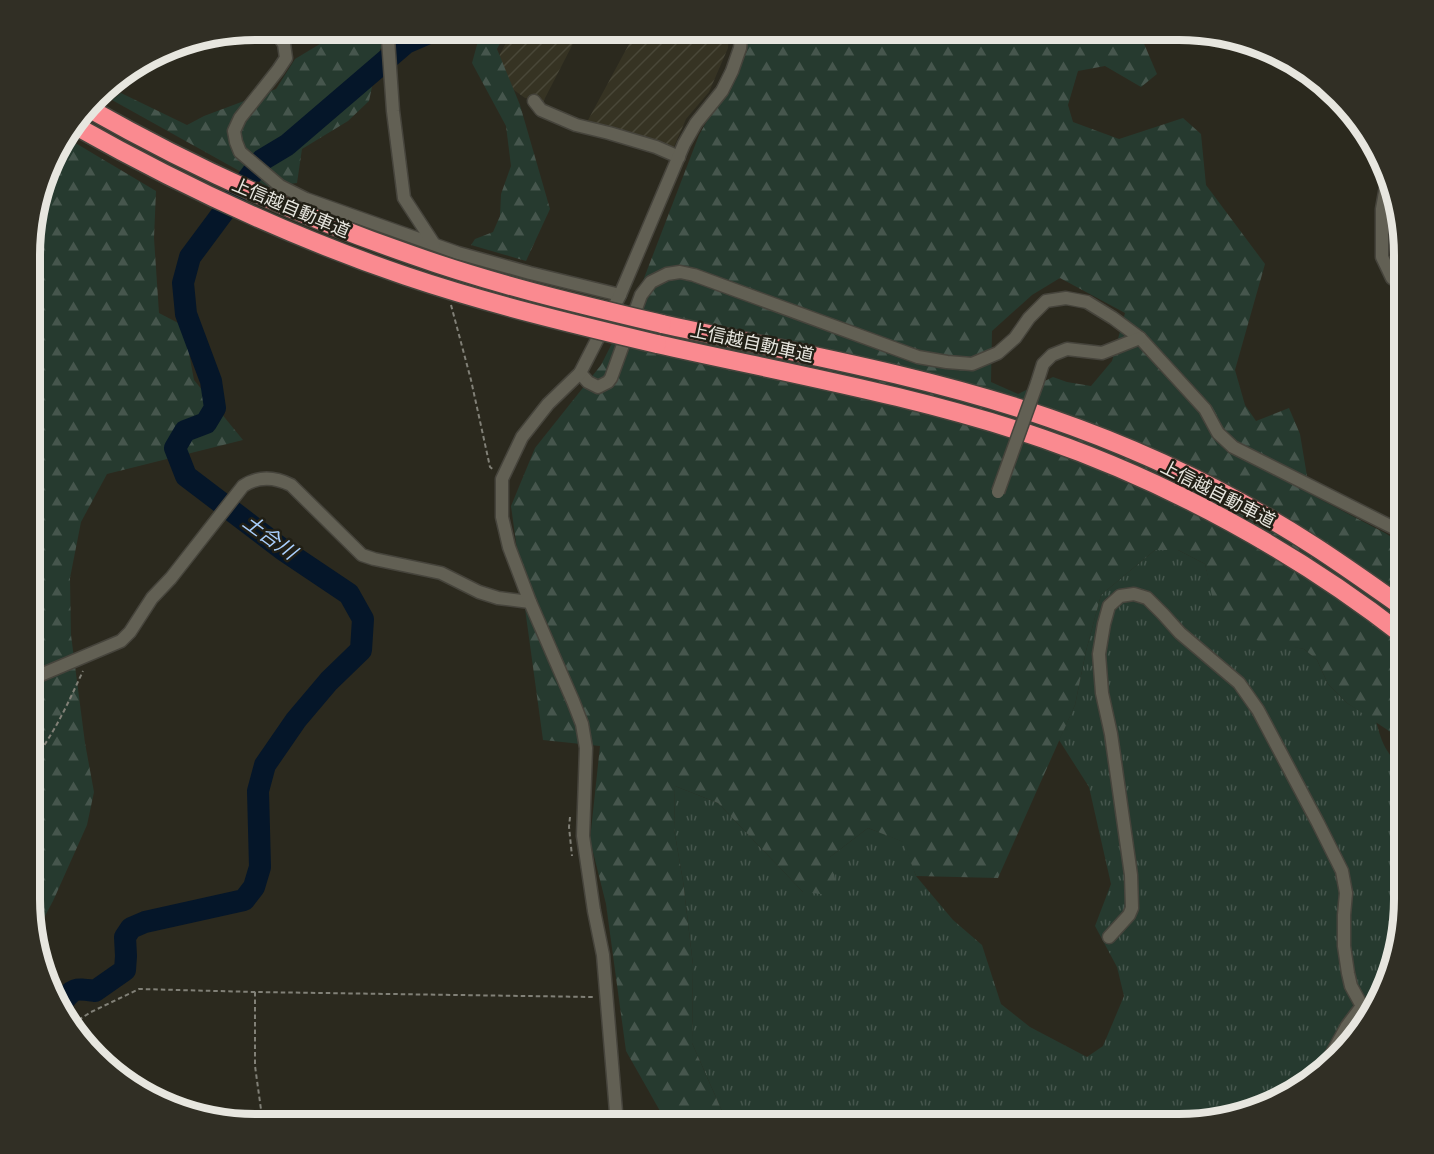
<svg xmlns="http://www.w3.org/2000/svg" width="1434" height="1154" font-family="Figtree,'Noto Sans JP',sans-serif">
  <defs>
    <pattern id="industrial-furrows" width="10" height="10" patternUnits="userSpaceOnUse" patternTransform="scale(1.5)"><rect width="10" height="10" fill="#363323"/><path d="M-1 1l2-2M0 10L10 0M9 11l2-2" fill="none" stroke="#494738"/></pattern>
    <pattern id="grass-tufts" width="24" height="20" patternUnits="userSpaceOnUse" patternTransform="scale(1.5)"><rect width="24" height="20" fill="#263a2f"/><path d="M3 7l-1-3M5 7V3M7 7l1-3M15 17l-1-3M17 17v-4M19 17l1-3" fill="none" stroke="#46564d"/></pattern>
    <pattern id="forest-firs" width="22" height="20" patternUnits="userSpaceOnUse" patternTransform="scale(1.5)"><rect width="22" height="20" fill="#263a2f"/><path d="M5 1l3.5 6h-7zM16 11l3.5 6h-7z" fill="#46564d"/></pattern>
  </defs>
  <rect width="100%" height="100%" fill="#2b291e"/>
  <!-- industrial -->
  <g fill="url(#industrial-furrows)">
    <polygon points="513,30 580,30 543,102 525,98 490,73"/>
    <polygon points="636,31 729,31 728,48 709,92 686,119 673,149 587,122"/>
  </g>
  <!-- grass -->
  <path fill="url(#grass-tufts)" d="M1155,550H1178L1205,564L1213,596L1290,646L1304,649L1317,660L1328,684L1347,703L1376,721C1382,744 1386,753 1404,770L1403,914L1381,998L1338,1058L1265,1107L1179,1124H726V1120L692,1043L693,965L683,881L674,829L675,786L718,803L803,892L830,857L868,828L904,842L916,876L953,920L982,945L1001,1004L1030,1027L1087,1057L1103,1046L1124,996L1117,967L1095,926L1111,884L1089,787L1059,740L1075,705L1086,651L1101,595Z"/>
  <!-- forest -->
  <g fill="url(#forest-firs)" fill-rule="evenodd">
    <polygon points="343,30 412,30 380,49 369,101 348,121 302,149 297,183 268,187 112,100 121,93 187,125 204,116 276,89 295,59"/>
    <polygon points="481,30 507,30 497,49 520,105 550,209 526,261 471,245 475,239 493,232 500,216 501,194 511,166 506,126 472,63"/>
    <path d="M736,30H1146L1142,39L1157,74L1141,87L1105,66L1078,71L1068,105L1073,122L1119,139L1183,118L1201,134L1206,185L1265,264L1235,370L1245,405L1256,421L1289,408L1300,434L1310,494L1385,533L1404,545V743L1401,739L1347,703L1328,684L1317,660L1304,649L1260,642L1231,626L1212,596L1205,564L1178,550H1155L1101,595L1086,651L1075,705L998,878L916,876L903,842L868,828L830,857L839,896L803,892L718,803L675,786L674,829L683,881L693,965L692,1043L726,1120V1124H660V1111L626,1051L606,904L590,840L600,746L543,740L511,506L535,448L601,365L641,286L699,135L745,54ZM1060,278L1125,313L1112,361L1091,386L1067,382L1053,377L1018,394L991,382L992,331L1032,295Z"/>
    <polygon points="72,141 156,191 154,238 159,313 184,326 194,380 243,440 107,474 81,522 70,578 71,635 85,743 94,792 87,825 53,901 36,933 31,914 32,225 54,161"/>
  </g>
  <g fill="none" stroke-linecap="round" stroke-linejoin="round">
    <!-- river -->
    <path stroke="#051629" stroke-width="22" d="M59,1006C74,988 72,988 95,991L125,970L126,956L125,937L131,928L145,922L244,900L254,887L260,867L258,791L265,765L296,720L329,681L361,650L363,619L349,594L282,549L186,476L175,448L185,431L206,423L215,408L211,381L186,314L183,283L190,257L262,160L287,145L406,43L436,30"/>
    <!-- minor casing -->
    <g stroke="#46443c" stroke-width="15">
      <g id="minor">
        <polyline points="274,30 284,44 286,58 278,70 240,118 234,131 236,142 240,152 280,186 306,199 458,253 530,273 620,295"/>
        <polyline points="405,30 388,39 393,111 404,198 434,244"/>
        <polyline points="534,101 541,110 576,125 609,133 656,147 679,157"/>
        <polyline points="1388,175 1382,209 1382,257 1392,278 1404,286"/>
        <polyline points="580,373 588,382 598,387 608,382 611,378 641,295 651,282 667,274 680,272 694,275 918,357 947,362 972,364 998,353 1015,338 1029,318 1046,301 1066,298 1087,302 1113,318 1140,338 1205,409 1218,433 1233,447 1404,533"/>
        <polyline points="1037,383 1043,364 1052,355 1067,349 1102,353 1140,338"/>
        <path d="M31,679L121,641L130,632L152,598L171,578L243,486C258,476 275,477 291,485L362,555L374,559L441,573L479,592L498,598L530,602"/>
        <polyline points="1109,937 1129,915 1132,908 1131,875 1111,734 1102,693 1099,654 1104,624 1109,606 1120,596 1134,594 1147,598 1163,614 1180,633 1239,683 1258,710 1318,823 1342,871 1346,893 1344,915 1344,946 1348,973 1351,986 1368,1017"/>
        <polyline points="1324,1068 1347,1026 1362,1006"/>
        <polyline points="617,1124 603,955 594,911 583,836 586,748 582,724 573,701 530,602 509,547 502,517 502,479 522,437 548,404 580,373 620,295 684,144 696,123 722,91 732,71 740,48 742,30"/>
      </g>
    </g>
    <!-- highway casing -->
    <g stroke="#46443c" stroke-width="21">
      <g id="highway">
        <path d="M662,324C792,352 924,375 1049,418C1142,450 1232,493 1314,546C1345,566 1374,587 1404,608"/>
        <path d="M657,344C786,373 918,396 1044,439C1171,483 1298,553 1404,636"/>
      </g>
    </g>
    <!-- path -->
    <g stroke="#818077" stroke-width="2" stroke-dasharray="4.5 3" stroke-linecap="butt">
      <polyline points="451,305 471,380 490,467 494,470"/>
      <path d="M31,763C54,735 68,703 83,671"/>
      <polyline points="570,817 569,827 572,856"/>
      <polyline points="255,992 255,1066 263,1124"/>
      <polyline points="72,1024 91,1012 139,989 255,992 593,997"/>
    </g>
    <!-- minor -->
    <use href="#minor" stroke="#626054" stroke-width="12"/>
    <!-- highway -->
    <use href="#highway" stroke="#fa8a90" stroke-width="18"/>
    <!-- minor-bridge casing -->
    <g stroke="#46443c" stroke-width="15" stroke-linecap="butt">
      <polyline id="minor-bridge" points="998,492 1037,383"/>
    </g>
    <!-- highway-bridge casing -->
    <g stroke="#46443c" stroke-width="21" stroke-linecap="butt">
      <g id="highway-bridge">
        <path d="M88,108C192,167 299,216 412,255C493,284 578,304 662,324"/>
        <path d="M74,125C180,185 291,237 406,276C489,304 573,324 657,344"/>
      </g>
    </g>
    <!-- minor-bridge -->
    <use href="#minor-bridge" stroke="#626054" stroke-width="12"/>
    <!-- highway-bridge -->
    <use href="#highway-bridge" stroke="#fa8a90" stroke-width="18"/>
  </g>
  <g text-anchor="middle" stroke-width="5" stroke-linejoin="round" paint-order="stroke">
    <!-- street labels -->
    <g font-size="18" fill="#e7e6df" stroke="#211f15">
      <text transform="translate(291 208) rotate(23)" y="6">上信越自動車道</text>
      <text transform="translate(752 343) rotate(12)" y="6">上信越自動車道</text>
      <text transform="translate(1218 494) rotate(27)" y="6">上信越自動車道</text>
    </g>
    <!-- water labels -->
    <g font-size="20" font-style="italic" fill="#a9cffd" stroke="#211f15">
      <text transform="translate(270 537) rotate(36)" y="7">土合川</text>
    </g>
  </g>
  <!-- crop -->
  <path d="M0 0H1434V1154H0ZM255 40H1179A215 215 0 0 1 1394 255V899A215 215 0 0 1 1179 1114H255A215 215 0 0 1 40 899V255A215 215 0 0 1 255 40Z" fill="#312f25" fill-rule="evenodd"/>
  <path fill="none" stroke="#e7e6df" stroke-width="8" d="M255 40H1179A215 215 0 0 1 1394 255V899A215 215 0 0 1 1179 1114H255A215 215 0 0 1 40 899V255A215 215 0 0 1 255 40Z"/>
</svg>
